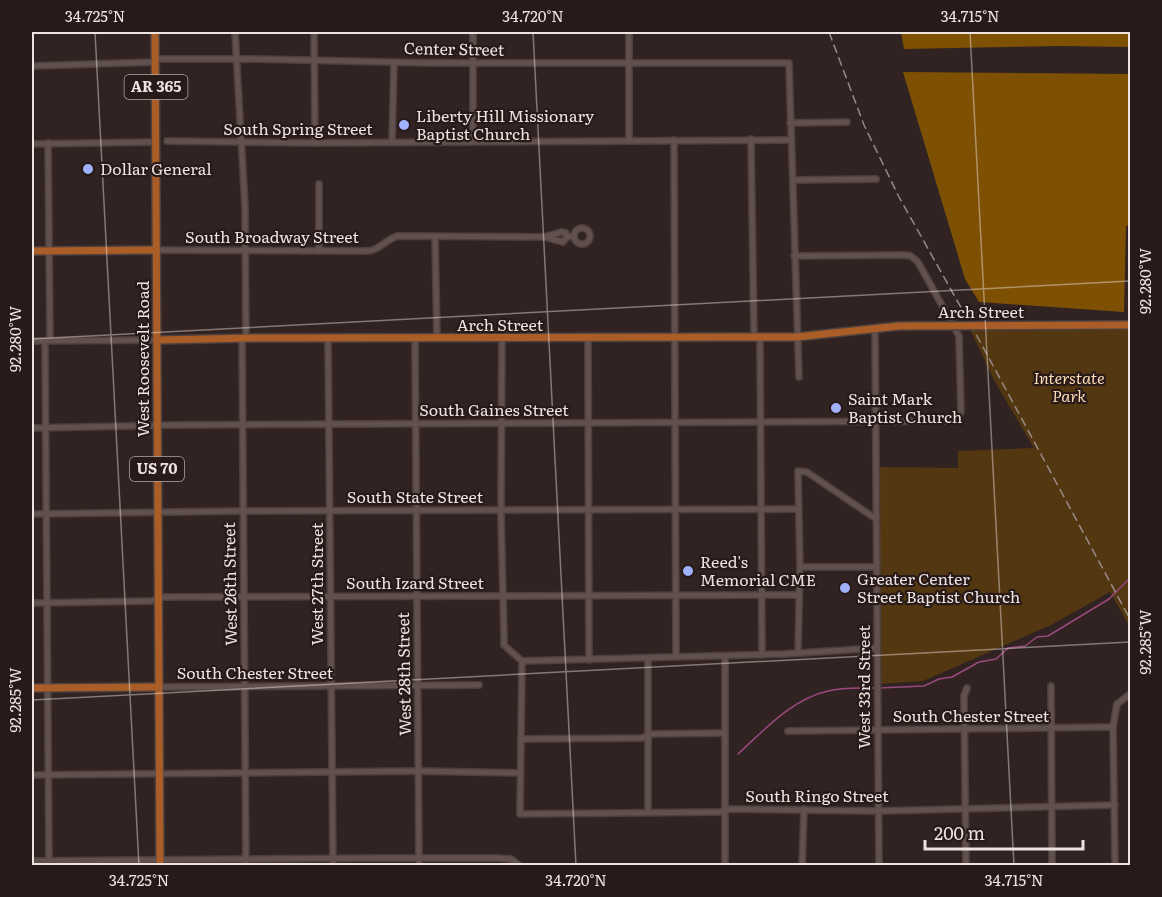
<svg xmlns="http://www.w3.org/2000/svg" width="1162" height="897" font-family="Literata,serif">
  <rect width="100%" height="100%" fill="#312321"/>
  <!-- green -->
  <polygon fill="#533710" points="968,325 1130,325 1130,627 1110,592 1051,625 923,681 878,684 877,467 958,468 958,451 1034,448 995,382"/>
  <!-- forest -->
  <g fill="#7e5003">
    <polygon points="901,32 1130,32 1130,47 1062,46 904,49"/>
    <polygon points="903,72 1130,74 1130,225 1126,226 1124,312 979,302 965,279"/>
  </g>
  <g fill="none" stroke-linecap="round" stroke-linejoin="round">
    <!-- stream -->
    <g stroke="#99497f" stroke-width="1.5">
      <polyline points="879,688 924,686 939,679 952,677 979,662 996,659 1008,648 1025,646 1037,637 1048,636 1109,599 1130,578"/>
      <path d="M738,754C764,730 792,699 828,691C843,687 859,688 874,688"/>
    </g>
    <!-- minor casing -->
    <g stroke="#4c403e" stroke-width="8">
      <g id="minor">
        <polyline points="235,32 245,206 246,338"/>
        <polyline points="314,32 315,143"/>
        <polyline points="473,32 473,141"/>
        <polyline points="155,59 257,59 430,63 789,63 799,377"/>
        <polyline points="32,66 155,62"/>
        <polyline points="790,123 847,122"/>
        <polyline points="751,139 754,338"/>
        <polyline points="674,140 676,657"/>
        <polyline points="167,141 315,143 790,140"/>
        <polyline points="629,141 629,32"/>
        <polyline points="392,142 394,62"/>
        <polyline points="48,143 50,340"/>
        <polyline points="32,144 155,142"/>
        <polyline points="793,180 876,179"/>
        <circle cx="582" cy="236" r="8"/>
        <polyline points="435,237 437,338"/>
        <polyline points="567,237 566,233 561,232 544,237 563,242 567,237 574,236"/>
        <path d="M156,250L368,251C380,250 386,239 398,236L544,237"/>
        <polyline points="319,251 319,184"/>
        <polyline points="875,329 879,866"/>
        <polyline points="242,338 246,866"/>
        <polyline points="328,338 333,866"/>
        <polyline points="415,338 419,866"/>
        <polyline points="588,338 589,660"/>
        <polyline points="760,338 762,655"/>
        <polyline points="502,339 501,516 504,634 504,645 522,661 520,814 720,812 730,809 879,811 1115,805"/>
        <polyline points="32,341 157,340"/>
        <polyline points="45,341 49,866"/>
        <polyline points="32,428 173,425 957,421 961,412 959,336 918,262 911,256 904,255 794,256"/>
        <polyline points="32,514 243,511 799,509"/>
        <polyline points="800,567 877,567"/>
        <polyline points="32,603 151,601 164,597 798,595"/>
        <polyline points="798,653 800,567 798,471 807,472 876,519"/>
        <polyline points="522,661 784,654 877,648"/>
        <polyline points="1051,686 1052,866"/>
        <polyline points="158,687 479,685"/>
        <polyline points="788,731 1113,727"/>
        <polyline points="521,739 642,738 652,734 725,733"/>
        <polyline points="32,775 418,771 520,773"/>
        <polyline points="648,811 648,658"/>
        <polyline points="32,861 374,858 498,858 511,859 520,866"/>
        <polyline points="725,866 725,656"/>
        <polyline points="802,866 804,809"/>
        <polyline points="966,866 964,696 967,688"/>
        <polyline points="1115,866 1113,727 1117,704 1130,694"/>
      </g>
    </g>
    <!-- major casing -->
    <g stroke="#4c403e" stroke-width="10">
      <g id="major">
        <polyline points="155,32 160,866"/>
        <polyline points="32,251 156,250"/>
        <polyline points="157,340 251,338 796,337 899,326"/>
        <polyline points="32,688 158,687"/>
      </g>
    </g>
    <!-- minor -->
    <use href="#minor" stroke="#61504e" stroke-width="5"/>
    <!-- major -->
    <use href="#major" stroke="#aa5d26" stroke-width="7"/>
    <!-- rail -->
    <polyline stroke="#978b89" stroke-width="1.5" stroke-dasharray="9 4.5" stroke-linecap="butt" points="829,32 864,125 899,197 977,336 1130,619"/>
    <!-- major-bridge casing -->
    <g stroke="#4c403e" stroke-width="10" stroke-linecap="butt">
      <polyline id="major-bridge" points="899,326 1130,325"/>
    </g>
    <!-- major-bridge -->
    <use href="#major-bridge" stroke="#aa5d26" stroke-width="7"/>
  </g>
  <!-- ticks -->
  <path fill="none" stroke="#ede3e1" stroke-width="1.5" stroke-opacity="0.45" d="M95,32L139,866M533,32L576,866M970,32L1014,866M32,339L1130,281M32,700L1130,642"/>
  <!-- markers -->
  <g fill="#a1b2fd" stroke="#271a18" stroke-width="2">
    <circle cx="404" cy="125" r="6"/>
    <circle cx="88" cy="169" r="6"/>
    <circle cx="836" cy="408" r="6"/>
    <circle cx="688" cy="571" r="6"/>
    <circle cx="845" cy="588" r="6"/>
  </g>
  <g text-anchor="middle" stroke-width="4.5" stroke-linejoin="round" paint-order="stroke">
    <!-- shield labels -->
    <g fill="#271a18" stroke="#b2a7a5" stroke-width="1.5">
      <rect x="124.5" y="75" width="63" height="24" rx="4.5"/>
      <rect x="130" y="457" width="54" height="24" rx="4.5"/>
    </g>
    <g font-size="15" font-weight="bold" fill="#ede3e1">
      <text x="156" y="92">AR 365</text>
      <text x="157" y="474">US 70</text>
    </g>
    <!-- street labels -->
    <g font-size="16" fill="#ede3e1" stroke="#271a18">
      <text transform="translate(454 49) rotate(1)" y="6">Center Street</text>
      <text x="298" y="135">South Spring Street</text>
      <text x="272" y="243">South Broadway Street</text>
      <text x="981" y="318">Arch Street</text>
      <text x="500" y="331">Arch Street</text>
      <text transform="translate(143 359) rotate(-90)" y="6">West Roosevelt Road</text>
      <text x="494" y="416">South Gaines Street</text>
      <text x="415" y="503">South State Street</text>
      <text x="415" y="589">South Izard Street</text>
      <text transform="translate(230 584) rotate(-91)" y="6">West 26th Street</text>
      <text transform="translate(317 584) rotate(-90)" y="6">West 27th Street</text>
      <text x="255" y="679">South Chester Street</text>
      <text transform="translate(404 674) rotate(-91)" y="6">West 28th Street</text>
      <text transform="translate(864 687) rotate(-90)" y="6">West 33rd Street</text>
      <text x="971" y="722">South Chester Street</text>
      <text x="817" y="802">South Ringo Street</text>
    </g>
    <!-- poi labels -->
    <g font-size="16" fill="#ede3e1" stroke="#271a18" text-anchor="start">
      <text x="416" y="122">Liberty Hill Missionary<tspan x="416" dy="18">Baptist Church</tspan></text>
      <text x="100" y="175">Dollar General</text>
      <text x="848" y="405">Saint Mark<tspan x="848" dy="18">Baptist Church</tspan></text>
      <text x="700" y="568">Reed's<tspan x="700" dy="18">Memorial CME</tspan></text>
      <text x="857" y="585">Greater Center<tspan x="857" dy="18">Street Baptist Church</tspan></text>
    </g>
    <!-- park labels -->
    <g font-size="16" font-style="italic" fill="#fcdbb5" stroke="#271a18">
      <text x="1069" y="384">Interstate<tspan x="1069" dy="18">Park</tspan></text>
    </g>
  </g>
  <!-- border -->
  <rect width="1162" height="897" fill="none" stroke="#271a18" stroke-width="66"/>
  <!-- scale -->
  <path d="M925 840v9h158v-9" fill="none" stroke="#ede3e1" stroke-width="3"/>
  <text x="934" y="840" font-size="18" fill="#ede3e1" stroke="#271a18" stroke-width="4.5" paint-order="stroke">200 m</text>
  <rect x="33" y="33" width="1096" height="831" fill="none" stroke="#ede3e1" stroke-width="2"/>
  <g font-size="15" text-anchor="middle" fill="#ede3e1">
    <text x="95" y="22">34.725°N</text>
    <text x="533" y="22">34.720°N</text>
    <text x="970" y="22">34.715°N</text>
    <text transform="translate(1146 281) rotate(-90)" y="5">92.280°W</text>
    <text transform="translate(16 339) rotate(-90)" y="5">92.280°W</text>
    <text transform="translate(1146 642) rotate(-90)" y="5">92.285°W</text>
    <text transform="translate(16 700) rotate(-90)" y="5">92.285°W</text>
    <text x="139" y="886">34.725°N</text>
    <text x="576" y="886">34.720°N</text>
    <text x="1014" y="886">34.715°N</text>
  </g>
</svg>
